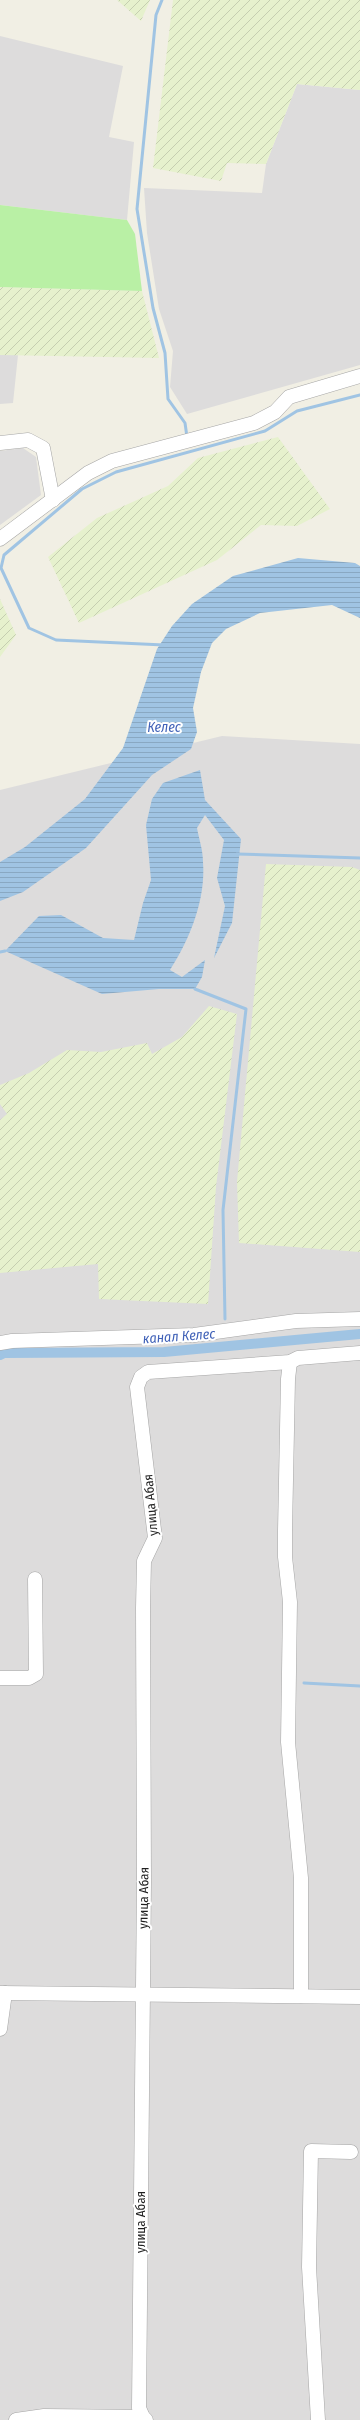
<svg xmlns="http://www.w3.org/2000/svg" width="360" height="2420" font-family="'Fira Sans Condensed',sans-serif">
  <defs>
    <pattern id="farmland-furrows" width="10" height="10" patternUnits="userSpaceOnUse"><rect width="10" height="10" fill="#e6f1cd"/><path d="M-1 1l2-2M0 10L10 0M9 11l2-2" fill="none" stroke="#c5ceb0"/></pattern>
    <pattern id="water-rules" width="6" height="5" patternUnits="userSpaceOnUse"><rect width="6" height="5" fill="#a0c4e3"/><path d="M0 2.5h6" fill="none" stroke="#89a8c2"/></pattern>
  </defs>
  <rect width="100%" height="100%" fill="#f1efe4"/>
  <!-- residential -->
  <g fill="#dddcdc">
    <polygon points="0,36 123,66 109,137 134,142 127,220 0,205"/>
    <polygon points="297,84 360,90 360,365 187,414 170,387 173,351 159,309 147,233 144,188 262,193 266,164"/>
    <polygon points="0,355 18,355 13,403 0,404"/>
    <polygon points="23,448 36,457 41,495 0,525 0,451"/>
    <polygon points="222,736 360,744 360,2420 0,2420 0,790"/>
  </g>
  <!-- farmland -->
  <g fill="url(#farmland-furrows)">
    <polygon points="117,0 150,0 141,21"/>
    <polygon points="173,0 360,0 360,90 297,84 266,164 227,163 221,181 153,168"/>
    <polygon points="0,287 142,291 159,358 0,355"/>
    <polygon points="278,437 330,509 297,526 261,525 217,560 79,623 48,557 97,518 168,486 198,458"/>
    <polygon points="0,599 16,635 0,657"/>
    <polygon points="266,864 352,867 360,870 360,1252 239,1243 237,1182"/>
    <polygon points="209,1006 237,1014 216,1187 208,1304 99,1299 98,1264 0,1273 0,1120 7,1114 0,1104 0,1085 29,1073 67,1050 101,1052 147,1043 152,1054 182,1037"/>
  </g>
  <!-- garden -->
  <polygon fill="#b9f0a5" points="0,205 127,220 135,234 142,291 0,287"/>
  <!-- water -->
  <g fill="url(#water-rules)">
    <polygon points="298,558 355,563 360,566 360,618 332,605 260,613 226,629 212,643 201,672 193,708 197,732 191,749 152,775 86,848 23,892 0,901 0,862 25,847 85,799 123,748 157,649 172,626 192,604 233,576"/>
    <path d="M200,770L205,800L241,839L232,923L214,958L225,906L217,878L224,840L205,815L197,828C199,839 203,850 203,862C206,899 190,939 170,970L182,977L205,960L202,977L195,989H159L102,994L5,951L39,916L61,915L103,938L134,940L143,903L151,880L146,825L152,799L163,783Z"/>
  </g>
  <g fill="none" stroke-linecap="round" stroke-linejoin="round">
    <!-- stream -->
    <g stroke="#a0c4e3" stroke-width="3">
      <polyline points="162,0 156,15 137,209 153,308 165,353 168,399 185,423 187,437"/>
      <polyline points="164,645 56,640 29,628 1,568 4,555 82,489 116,472 265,431 297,411 360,395"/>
      <polyline points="237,854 360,858"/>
      <polyline points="0,952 5,951"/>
      <polyline points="195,989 246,1009 223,1210 225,1319"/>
      <polyline points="304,1683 360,1686"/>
    </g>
    <!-- canal -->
    <polyline stroke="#a0c4e3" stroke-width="10" points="0,1355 4,1353 164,1352 360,1334"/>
    <!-- minor casing -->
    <g stroke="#a6a6a6" stroke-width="15">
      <g id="minor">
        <polyline points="0,443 28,440 43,448 53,500"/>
        <polyline points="0,539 88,473 112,461 254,423 275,412 289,397 360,376"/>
        <polyline points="0,1343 12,1341 194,1335 296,1321 360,1319"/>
        <polyline points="290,1362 288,1379 285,1531 285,1557 290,1602 288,1742 301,1878 301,1996"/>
        <polyline points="0,1678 29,1678 36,1674 35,1579"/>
        <polyline points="0,1993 360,1997"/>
        <polyline points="0,2029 5,1993"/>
        <polyline points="16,2420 44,2416 143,2417"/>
        <polyline points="146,2420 143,2417 139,2408 144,1882 143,1608 144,1561 155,1538 137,1387 141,1377 148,1372 290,1362 298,1358 360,1353"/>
        <polyline points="318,2420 309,2267 311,2151 351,2152"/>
      </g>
    </g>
    <!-- minor -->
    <use href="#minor" stroke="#fff" stroke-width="14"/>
  </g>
  <g text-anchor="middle" stroke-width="4" stroke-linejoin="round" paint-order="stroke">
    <!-- street labels -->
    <g font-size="13" fill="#1f1f1f" stroke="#fff">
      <text transform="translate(150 1505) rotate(-95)" y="5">улица Абая</text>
      <text transform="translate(143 1898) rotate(-89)" y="5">улица Абая</text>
      <text transform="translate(140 2222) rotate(-90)" y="5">улица Абая</text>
    </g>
    <!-- water labels -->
    <g font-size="14" font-style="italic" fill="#4162b8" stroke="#fff">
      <text x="164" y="732">Келес</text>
      <text transform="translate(179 1336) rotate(-4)" y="5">канал Келес</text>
    </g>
  </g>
</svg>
